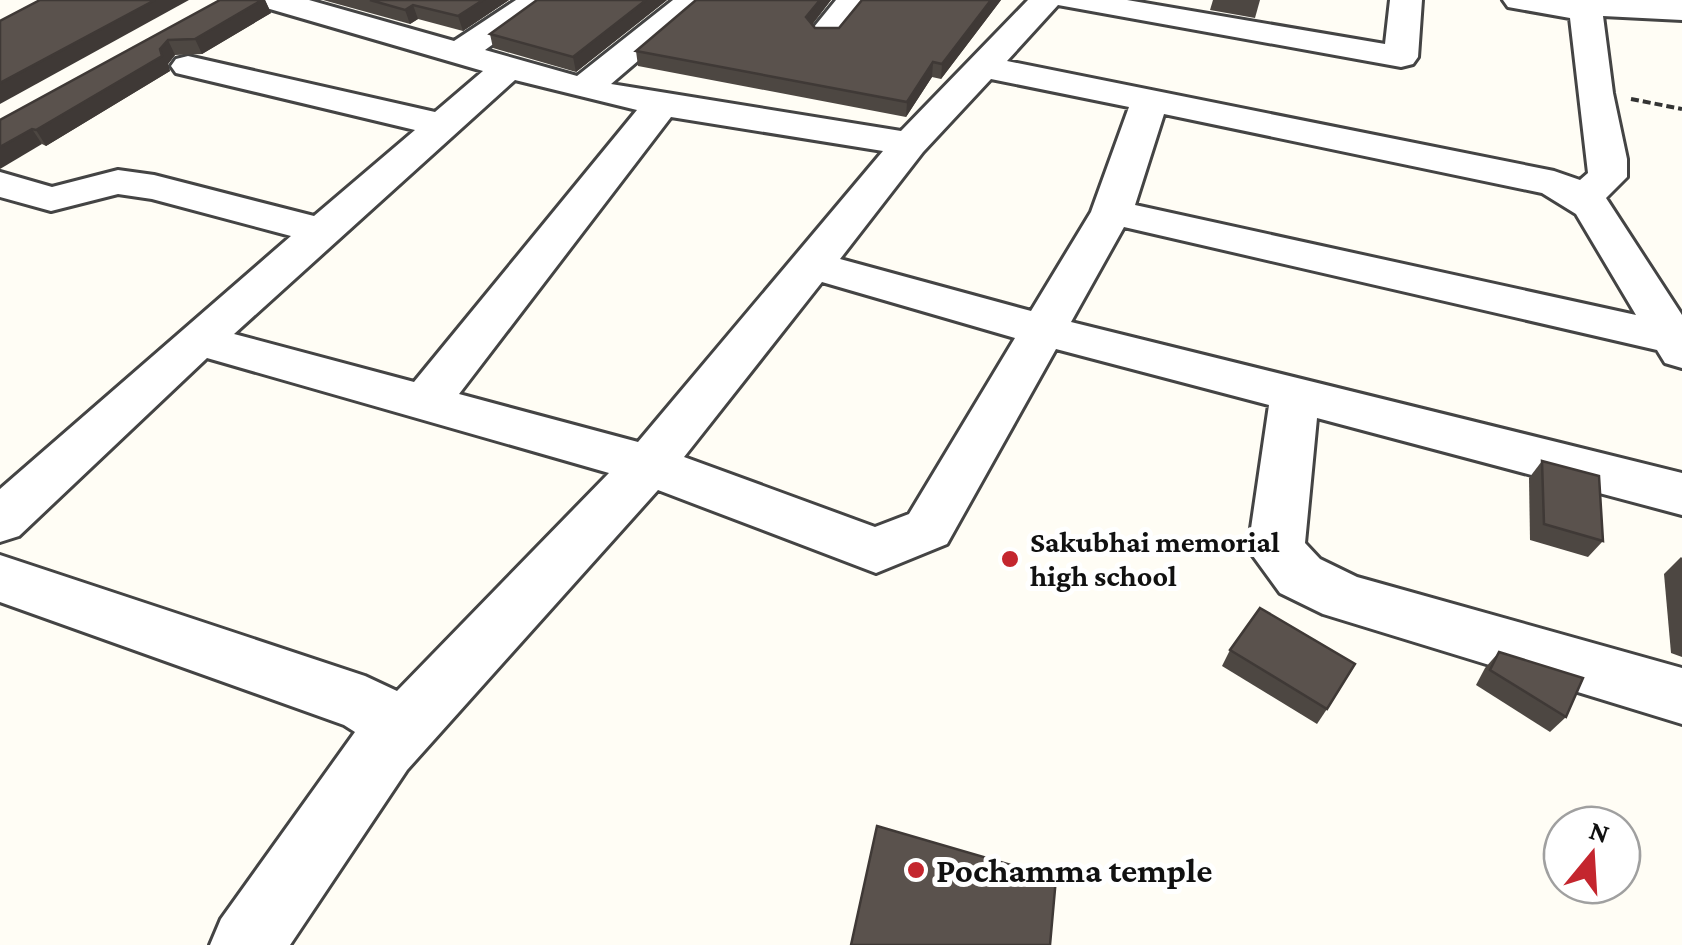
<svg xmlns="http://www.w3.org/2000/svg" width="1682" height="945" font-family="'Crimson Pro',serif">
  <rect width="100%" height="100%" fill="#fffdf5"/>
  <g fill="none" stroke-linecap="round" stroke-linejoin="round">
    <!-- minor casing -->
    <g stroke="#444" stroke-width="6">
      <g id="minor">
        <path d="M258,0H309L454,41L516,0H554L485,50L577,76L673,0H709L611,84L901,131L1028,0H1127L1385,44L1390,0H1422L1418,57L1413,64L1401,67L1058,5L1007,61L1554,171L1580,180L1588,173L1570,18L1508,7L1503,0H1682V20L1603,16L1613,93L1627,159V177L1606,198L1682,315V368L1665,363L1657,350L1124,227L1071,322L1682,473V515L1317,418L1305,543L1320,559L1357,577L1682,668V724L1323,614L1280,593L1248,549L1269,405L1056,349L947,544L876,573L658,490L407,770L290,945H210L221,919L355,732L344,725L0,602V555L365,676L397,691L609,473L207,358L19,536L0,542V489L291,236L152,199L118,194L51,211L0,197V172L52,187L118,170L154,175L314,216L415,130L176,73L171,66L176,59L188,56L435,112L483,71L263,7ZM991,79L1129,107L1091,212L1031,311L840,259L923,152ZM515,80L637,110L414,382L234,334ZM1164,114L1542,193L1576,214L1636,315L1135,205ZM671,117L883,151L638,442L459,394ZM822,282L1015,338L909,514L875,527L684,457Z"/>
        <polygon points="836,0 869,0 839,39 815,39 810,32"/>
      </g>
    </g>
    <!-- path -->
    <polyline stroke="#333" stroke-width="4" stroke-dasharray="8 4" stroke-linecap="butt" points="1631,99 1682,109"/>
    <!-- minor -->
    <use href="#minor" fill="#fff" fill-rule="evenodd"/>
  </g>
  <!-- wall -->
  <g fill="#4d4742">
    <polygon points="220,0 265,0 271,13 202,54 175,55 168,64 170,71 46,146 42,144 5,119"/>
    <polygon points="323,0 509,0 463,31 418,19 410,24"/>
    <polygon points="537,0 667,0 576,72 493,48 490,34"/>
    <polygon points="696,0 831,0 812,25 815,28 839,28 1001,0 941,79 932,77 906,117 638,66 636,51"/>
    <polygon points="1213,0 1260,0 1255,18 1210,10"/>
    <polygon points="1542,461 1603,541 1588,557 1530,540 1529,478"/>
    <polygon points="1681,557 1682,558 1682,657 1671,653 1664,574"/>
    <polygon points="1230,650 1327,709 1317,724 1222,666"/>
    <polygon points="1499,652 1566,717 1550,732 1476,685 1485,668"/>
  </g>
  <!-- shaded-wall -->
  <g fill="#3f3936">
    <polygon points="155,0 189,0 0,104 0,83"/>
    <polygon points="262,0 265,0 271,13 202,54 195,39"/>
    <polygon points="483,0 509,0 463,31 458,16"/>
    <polygon points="646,0 667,0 576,72 573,57"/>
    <polygon points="820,0 831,0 806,32 806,17"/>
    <polygon points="991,0 1001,0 941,79 942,64"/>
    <polygon points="413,5 418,19 410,24 405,10"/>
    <polygon points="168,40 175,55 168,64 170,71 46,146 36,130"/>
    <polygon points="933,62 932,77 906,117 907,102"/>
    <polygon points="32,129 42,144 0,169 0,147"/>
  </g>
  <!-- building -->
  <g fill="#5a524d" stroke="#3f3936" stroke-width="2.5">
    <polygon points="40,0 155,0 0,83 0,21"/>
    <polygon points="220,0 262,0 195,39 168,40 160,49 162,56 36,130 32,129 0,147 0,120"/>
    <polygon points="370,0 483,0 458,16 413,5 405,10"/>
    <polygon points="537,0 646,0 573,57 490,34"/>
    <polygon points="696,0 820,0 806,17 815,28 839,28 862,0 991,0 942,64 933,62 907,102 636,51"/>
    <polygon points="1542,461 1599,476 1603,541 1544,524"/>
    <polygon points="1260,608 1355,664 1327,709 1230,650"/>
    <polygon points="1499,652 1583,678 1566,717 1490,670"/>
    <polygon points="877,826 1056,878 1050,945 851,945"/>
  </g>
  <!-- markers -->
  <g fill="#c4262e" stroke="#fff" stroke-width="4">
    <circle cx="1010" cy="559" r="10"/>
    <circle cx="916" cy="870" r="10"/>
  </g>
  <g text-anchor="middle" stroke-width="10" stroke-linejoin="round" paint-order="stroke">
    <!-- poi labels -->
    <g font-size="30" font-weight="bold" fill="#111" stroke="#fff" text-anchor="start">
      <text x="1030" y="552">Sakubhai memorial<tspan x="1030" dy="34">high school</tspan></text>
    </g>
    <!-- near-poi labels -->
    <g font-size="35" font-weight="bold" fill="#111" stroke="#fff" text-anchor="start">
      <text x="936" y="882">Pochamma temple</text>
    </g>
  </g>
  <!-- north arrow -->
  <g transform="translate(1592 855) rotate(18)"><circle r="48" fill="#ffffff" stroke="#a0a0a0" stroke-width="2.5"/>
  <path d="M0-8L18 38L0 25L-18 38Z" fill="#c4262e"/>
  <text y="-15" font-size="28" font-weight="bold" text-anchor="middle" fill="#111111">N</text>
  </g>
</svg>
